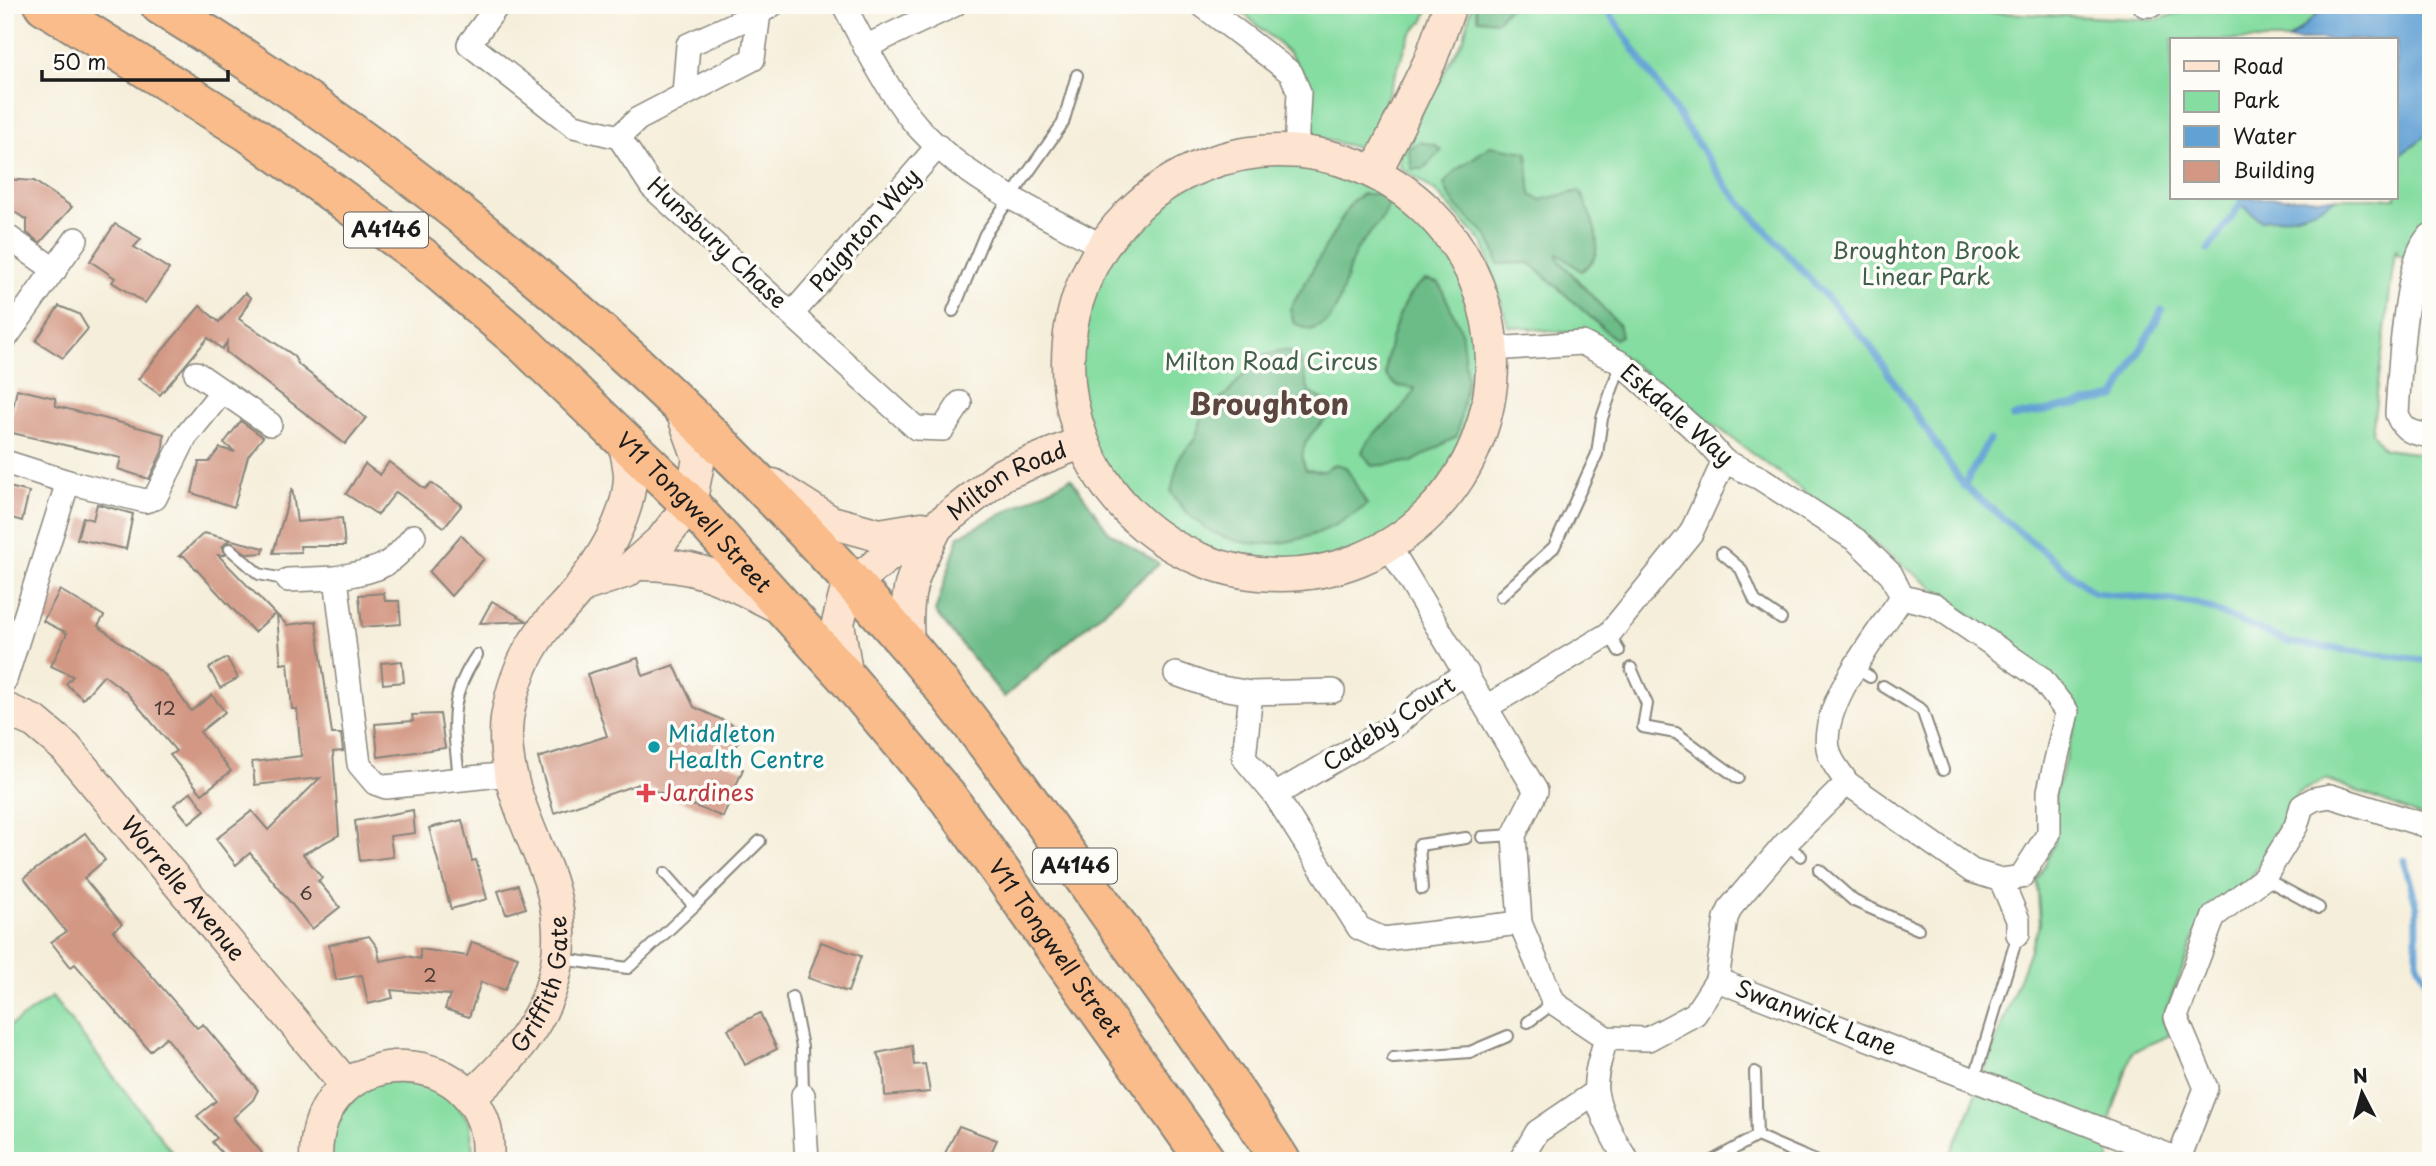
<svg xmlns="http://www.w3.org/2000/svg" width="2436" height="1166" font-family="'Playpen Sans',sans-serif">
  <rect width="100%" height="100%" fill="#fdfcf7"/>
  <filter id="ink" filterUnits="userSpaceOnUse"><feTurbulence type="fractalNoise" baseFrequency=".0143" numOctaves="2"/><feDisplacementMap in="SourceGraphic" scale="14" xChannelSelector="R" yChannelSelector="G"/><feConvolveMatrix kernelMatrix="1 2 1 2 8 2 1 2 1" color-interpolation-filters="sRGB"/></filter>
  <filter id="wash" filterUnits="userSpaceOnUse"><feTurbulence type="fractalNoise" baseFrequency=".00686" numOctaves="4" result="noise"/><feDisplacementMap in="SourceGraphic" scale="28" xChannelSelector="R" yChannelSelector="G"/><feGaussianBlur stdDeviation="1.57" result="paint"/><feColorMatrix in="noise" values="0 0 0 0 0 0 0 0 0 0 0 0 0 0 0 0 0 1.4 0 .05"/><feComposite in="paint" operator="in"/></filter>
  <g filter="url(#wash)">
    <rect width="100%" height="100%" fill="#f5eeda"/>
    <!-- green -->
    <g fill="#85dda1" stroke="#507c5e" stroke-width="2" fill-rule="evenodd">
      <polygon points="1234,5 1430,5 1424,20 1410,35 1367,150 1310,136 1304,74 1289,53"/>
      <path d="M1472,5H1927L1932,10L2158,20L2200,5H2431V231L2404,257L2397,254V249L2395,251L2372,433L2384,449L2431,455V820L2326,779L2298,793L2250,881L2203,916L2163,1019L2170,1035L2132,1052L2111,1117L2109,1161H1947L1968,1115L2040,923L2037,881L2055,842V795L2078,714L2049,674L1595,336L1508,326L1484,244L1436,192L1400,167L1399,150L1464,38ZM2172,40H2396V198H2172Z"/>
      <path d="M1296,151C1339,171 1380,191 1421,215C1429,220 1442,226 1449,233C1467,254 1478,285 1484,311C1503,396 1482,462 1420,523C1389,553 1360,547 1322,559C1305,564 1288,573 1271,575C1249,578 1220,567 1200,559C1026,486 1026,252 1192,170C1224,154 1261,153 1296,151Z"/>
      <polygon points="52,997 179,1161 5,1161 5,1029"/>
      <path d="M384,1079L444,1090L470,1122L474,1161H330C330,1113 346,1102 384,1079Z"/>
    </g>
    <!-- forest -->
    <g fill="#6cbc87" stroke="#446c52" stroke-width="2">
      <polygon points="1475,5 1511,5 1497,21 1478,19"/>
      <polygon points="1420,142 1435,145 1441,151 1423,169 1412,169 1408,148"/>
      <path d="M1490,146L1527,152L1531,195L1540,200L1580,191C1591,215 1611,255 1581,271L1558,253V259L1618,324L1621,336L1615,339L1530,263L1498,264C1495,255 1493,243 1488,237C1472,218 1452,209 1444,184L1455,171Z"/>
      <path d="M1363,194H1379L1389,202C1385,222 1369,231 1358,248C1345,269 1346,294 1332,315C1327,325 1320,326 1310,330L1294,323L1290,309L1352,201Z"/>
      <path d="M1426,280L1439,283L1461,330L1467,379L1457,436L1412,462L1372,466L1362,452C1374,424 1402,420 1415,388L1397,386L1386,376C1384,351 1402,291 1426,280Z"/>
      <path d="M1282,350L1299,354L1309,392L1326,401L1332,413C1316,429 1294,445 1306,470L1324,471L1335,464L1346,467L1367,505C1305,552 1218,566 1171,492L1179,458L1195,439L1204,412L1230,391L1257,358Z"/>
      <polygon points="1071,478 1109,532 1159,564 1004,697 935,612 959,536"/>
    </g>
    <!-- water -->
    <g fill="#62a1d4" stroke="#3f5e78" stroke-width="2">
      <polygon points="2327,5 2431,5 2431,132 2396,158 2396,40 2288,40"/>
      <path d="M2240,198H2337C2313,213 2288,219 2260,220L2241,204Z"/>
    </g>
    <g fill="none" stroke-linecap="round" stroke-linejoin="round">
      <!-- stream -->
      <g stroke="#62a1d4" stroke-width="7">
        <polyline points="1604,5 1727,187 1868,343 1964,486 2094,593 2196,603 2291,643 2431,661"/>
        <polyline points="2208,250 2241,204"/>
        <polyline points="2013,417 2115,397 2162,310"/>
        <polyline points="1964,486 1989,440"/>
        <polyline points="2404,860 2417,907 2417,960 2431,992"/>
      </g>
    </g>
    <g id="blocks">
      <!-- building -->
      <g fill="#d39884">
        <polygon points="5,179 34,181 72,207 40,243 27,233 27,220 5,206"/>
        <polygon points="115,224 141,239 134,247 169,269 145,303 112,282 115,278 90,261"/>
        <polygon points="245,293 251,298 239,319 293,355 299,365 366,418 345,444 226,352 227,342 222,349 208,338 160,395 138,379 200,306 219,322"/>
        <polygon points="59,306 79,314 88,329 63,358 36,341"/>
        <polygon points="17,389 55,398 56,406 164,434 163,450 149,479 118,469 121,458 8,432"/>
        <polygon points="241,421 263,437 248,456 234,507 192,493 199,462 209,462 220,448 235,452 224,443"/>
        <polygon points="389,462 425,489 431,483 462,505 444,527 396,492 378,515 346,494 365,464 380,475"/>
        <polygon points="5,486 29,492 22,521 5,516"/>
        <polygon points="292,488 297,522 342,518 345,546 300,546 301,552 273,553"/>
        <polygon points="97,504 133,514 126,549 77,539 83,517 93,520"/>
        <polygon points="204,533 264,548 263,553 248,554 228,541 222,547 225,555 218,555 275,614 254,632 184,556 179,556"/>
        <polygon points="461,535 484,559 451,596 429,572"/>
        <polygon points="60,590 104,616 98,626 165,675 191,711 212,695 225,712 200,732 231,771 202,794 170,755 176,751 127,693 104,675 83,699 66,684 73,676 51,666 67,633 43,621"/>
        <polygon points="384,593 385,601 399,601 401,624 362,627 359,595"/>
        <polygon points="492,601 527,621 480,623"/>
        <polygon points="277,615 287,625 316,621 332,734 341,734 343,751 333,752 339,835 303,854 322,878 318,881 340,907 312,929 250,853 236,865 216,839 252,811 268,830 320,778 255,785 252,762 301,756 297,709 292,709 288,663 281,664"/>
        <polygon points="227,658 238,678 220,688 209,668"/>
        <polygon points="638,658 643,676 674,665 694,707 744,730 727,763 743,769 723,817 638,784 554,813 538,758 607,736 587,674"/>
        <polygon points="402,661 404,682 383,684 381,663"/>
        <polygon points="440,714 445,748 378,757 375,724 413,721 412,715"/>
        <polygon points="191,792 205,810 189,823 174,805"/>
        <polygon points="413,810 415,833 390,836 393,857 360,861 355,821"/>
        <polygon points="462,820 472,861 476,860 487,899 451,909 429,828"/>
        <polygon points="85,833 105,860 84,878 122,924 113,931 197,1028 203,1024 258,1090 253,1100 233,1118 262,1153 252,1161 229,1161 212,1142 217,1138 197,1116 216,1101 166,1037 150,1051 75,964 71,967 51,942 66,932 24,878"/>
        <polygon points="518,885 526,908 506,914 498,891"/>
        <polygon points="369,936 377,947 380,961 407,956 420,959 420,949 467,956 472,942 518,957 505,990 481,982 469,1017 445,1009 450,995 391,990 393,998 368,1004 362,975 336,980 329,945"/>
        <polygon points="821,942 861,956 848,992 808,978"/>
        <polygon points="760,1013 777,1049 745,1065 728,1029"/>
        <polygon points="912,1046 914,1065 925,1064 930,1092 885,1096 884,1071 877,1053"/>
        <polygon points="959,1126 997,1140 987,1161 941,1161"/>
      </g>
    </g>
  </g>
  <g filter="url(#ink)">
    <use href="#blocks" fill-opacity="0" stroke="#88857b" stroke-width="2"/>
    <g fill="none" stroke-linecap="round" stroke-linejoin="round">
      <!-- lane casing -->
      <g stroke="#88857b" stroke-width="14">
        <g id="lane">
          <polyline points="953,311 985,234 1063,123 1077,75"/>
          <polyline points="230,549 259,574 288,580"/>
          <polyline points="1722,553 1741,569 1755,601 1781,619"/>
          <polyline points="1501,596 1554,547 1597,454 1602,418 1621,363"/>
          <polyline points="1609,634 1619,651"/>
          <polyline points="1631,668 1647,704 1643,727 1676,733 1738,778"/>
          <polyline points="1856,668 1870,677"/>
          <polyline points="1883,686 1922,710 1943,770"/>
          <path d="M459,779C454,727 446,700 477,655"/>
          <polyline points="1482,837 1514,835"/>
          <polyline points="1785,844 1801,856"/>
          <polyline points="1819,870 1854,901 1918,929"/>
          <polyline points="2264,878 2319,908"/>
          <polyline points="1422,889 1419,845 1466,838"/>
          <polyline points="694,906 760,841"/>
          <polyline points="561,959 628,968 694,906 665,873"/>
          <polyline points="792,997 802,1047 803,1095"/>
          <polyline points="1528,1022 1554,1003"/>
          <polyline points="1393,1058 1470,1052 1508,1036"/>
          <polyline points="1755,1072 1757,1136"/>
          <polyline points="1974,1080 2018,934"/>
          <polyline points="1712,1161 1757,1136 1815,1161"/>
        </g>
      </g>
      <!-- street casing -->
      <g stroke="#88857b" stroke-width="26">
        <g id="street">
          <polyline points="498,5 469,44 574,126 619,137 652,187 916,428 943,429 960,403"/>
          <path d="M844,5C862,41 892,99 919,128C968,182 1039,212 1102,246"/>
          <polyline points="1202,5 1291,73 1299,92 1296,151"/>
          <polyline points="2145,5 2152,5"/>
          <polyline points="865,47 954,5"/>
          <polyline points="684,94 688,45 759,13"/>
          <polyline points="619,137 638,119 753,59 759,13 772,5"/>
          <polyline points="5,235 55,270"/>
          <path d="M2431,235C2405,250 2399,382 2397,414C2404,432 2413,433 2431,436"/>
          <polyline points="792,314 938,146"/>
          <polyline points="5,339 76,239"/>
          <polyline points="1493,349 1582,343 1621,363 1703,437 1724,461 1760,478 1856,540 1891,574 1902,597"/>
          <polyline points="196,373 270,424"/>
          <polyline points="5,462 68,482 5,680"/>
          <polyline points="68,482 145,501 155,498 186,436 221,393"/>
          <path d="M414,536C387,571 377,569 336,578L359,764L375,783L386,787L509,774"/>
          <polyline points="1389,546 1536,791 1514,835 1520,923 1554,1003 1606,1038 1648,1039 1695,1014 1717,980 2183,1161"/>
          <polyline points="288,580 336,578"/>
          <polyline points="1176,674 1210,686 1251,693"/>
          <polyline points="1333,691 1251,693 1244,758 1275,795 1359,928 1383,939 1520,923"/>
          <polyline points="1488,706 1609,634 1691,533 1724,461"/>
          <polyline points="1275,795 1398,723 1426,698 1467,673"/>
          <polyline points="2001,880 2018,920 2018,934"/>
          <path d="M1717,980L1726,918L1731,907L1785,844L1847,783L1972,871L2001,880L2021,877L2049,833V791L2067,712L2041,678L1935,605L1902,597C1879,633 1813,712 1830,755C1833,765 1842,774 1847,783"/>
          <path d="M1606,1038C1602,1054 1594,1074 1596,1092C1599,1110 1616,1146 1628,1161"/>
          <polyline points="803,1095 807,1161"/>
          <polyline points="1520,1161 1537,1132 1596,1092"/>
          <polyline points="2178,1161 2206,1088 2176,1017 2214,916 2264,878 2296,826 2302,806 2314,799 2330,796 2431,827"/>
        </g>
      </g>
      <!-- secondary casing -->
      <g stroke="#88857b" stroke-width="35">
        <g id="secondary">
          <circle cx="1280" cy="363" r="212"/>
          <polyline points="1375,173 1430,61 1450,5"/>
          <polyline points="773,485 831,522 879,535 922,528"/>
          <path d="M636,564C697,563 723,579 777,606"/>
          <polyline points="582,586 627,571 663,539 690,504 699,458 680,406"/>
          <path d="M908,646C904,589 912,576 937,526"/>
          <path id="s1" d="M847,678L838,623L845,596L852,584L902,545L937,526L1003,474L1082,442"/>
          <path id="s2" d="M5,709L35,722L66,748L346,1085"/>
          <path id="s3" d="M470,1097C545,1032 584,958 542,860C523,814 501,769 507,718C512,687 524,655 543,630C554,615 570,602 581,586C604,556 629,515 630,477C630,465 626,452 624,440"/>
          <path d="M316,1161C313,1030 499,1041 487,1161"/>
        </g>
      </g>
      <!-- highway casing -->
      <g stroke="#88857b" stroke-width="42">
        <g id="highway">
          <path id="s4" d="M44,5L248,132L421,256L524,344L690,504L847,678L949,799L1206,1161"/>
          <path d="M160,5C443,178 691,394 908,645C989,740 1060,845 1132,946C1182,1017 1234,1087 1281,1161"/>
        </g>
      </g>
      <!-- lane -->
      <use href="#lane" stroke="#fff" stroke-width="10"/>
      <!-- street -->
      <use href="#street" stroke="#fff" stroke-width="23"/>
      <!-- secondary -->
      <use href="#secondary" stroke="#fde4d0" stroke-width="32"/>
      <!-- highway -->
      <use href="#highway" stroke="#f9bc8a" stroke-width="38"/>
    </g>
  </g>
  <!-- markers -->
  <circle fill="#0f9aa8" stroke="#fdfcf7" stroke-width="2.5" cx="654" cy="747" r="7"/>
  <path fill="#e0444e" stroke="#fdfcf7" stroke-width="2.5" d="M642.5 782.5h7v7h7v7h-7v7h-7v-7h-7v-7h7z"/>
  <g text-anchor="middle" stroke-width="7" stroke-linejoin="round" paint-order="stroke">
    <!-- number labels -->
    <g font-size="19" fill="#4a3b36">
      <text x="165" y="715">12</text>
      <text x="306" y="900">6</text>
      <text x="430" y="982">2</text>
    </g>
    <!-- shield labels -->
    <g fill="#fdfcf7" stroke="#605f5e" stroke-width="2">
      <rect x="344" y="212.5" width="84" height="35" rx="5"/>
      <rect x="1033" y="848.5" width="84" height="35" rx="5"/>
    </g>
    <g font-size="21" font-weight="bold" fill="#1c1c1c">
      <text x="386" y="237">A4146</text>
      <text x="1075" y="873">A4146</text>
    </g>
    <!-- street labels -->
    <g font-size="23" fill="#1c1c1c" stroke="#fdfcf7">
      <text transform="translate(865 230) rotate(-49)" y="8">Paignton Way</text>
      <text transform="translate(717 243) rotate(43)" y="8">Hunsbury Chase</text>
      <text transform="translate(1677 415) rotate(41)" y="8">Eskdale Way</text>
      <text dy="8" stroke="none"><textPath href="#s1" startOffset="285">Milton Road</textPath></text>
      <text dy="8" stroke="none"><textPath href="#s4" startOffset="828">V11 Tongwell Street</textPath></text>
      <text transform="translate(1389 724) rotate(-33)" y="8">Cadeby Court</text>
      <text dy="8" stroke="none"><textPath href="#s2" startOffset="256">Worrelle Avenue</textPath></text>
      <text dy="8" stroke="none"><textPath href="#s4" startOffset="1395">V11 Tongwell Street</textPath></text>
      <text dy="8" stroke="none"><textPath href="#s3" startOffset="138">Griffith Gate</textPath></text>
      <text transform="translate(1816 1018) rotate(21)" y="8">Swanwick Lane</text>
    </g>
    <!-- park labels -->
    <g font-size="23" fill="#41604b" stroke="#fdfcf7">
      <text x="1926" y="259">Broughton Brook<tspan x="1926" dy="26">Linear Park</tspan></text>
      <text x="1271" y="370">Milton Road Circus</text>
    </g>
    <!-- culture labels -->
    <g font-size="23" fill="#0d838f" stroke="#fdfcf7" text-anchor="start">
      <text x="668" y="742">Middleton<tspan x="668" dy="26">Health Centre</tspan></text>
    </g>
    <!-- health labels -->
    <g font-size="23" fill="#be3a42" stroke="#fdfcf7" text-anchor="start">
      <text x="660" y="801">Jardines</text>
    </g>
    <!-- district labels -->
    <g font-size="30" font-weight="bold" fill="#5c4740" stroke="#fdfcf7">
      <text x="1269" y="415">Broughton</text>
    </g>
  </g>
  <!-- margin -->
  <rect width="2436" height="1166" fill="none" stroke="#fdfcf7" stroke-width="28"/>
  <!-- legend -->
  <rect x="2170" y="38" width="228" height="161" fill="#fdfcf7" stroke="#a3a29f" stroke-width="2"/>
  <rect x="2184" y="61" width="35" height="10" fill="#fde4d0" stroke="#a3a29f" stroke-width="2"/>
  <text x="2233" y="74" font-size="21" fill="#1c1c1c">Road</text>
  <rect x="2184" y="91" width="35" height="21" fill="#85dda1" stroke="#a3a29f" stroke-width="2"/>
  <text x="2233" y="108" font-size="21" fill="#1c1c1c">Park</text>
  <rect x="2184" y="126" width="35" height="21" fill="#62a1d4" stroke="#a3a29f" stroke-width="2"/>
  <text x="2233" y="144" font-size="21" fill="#1c1c1c">Water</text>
  <rect x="2184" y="161" width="35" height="21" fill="#d39884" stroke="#a3a29f" stroke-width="2"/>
  <text x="2233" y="178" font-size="21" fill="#1c1c1c">Building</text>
  <!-- north arrow -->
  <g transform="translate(2362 1093) rotate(354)" stroke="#fdfcf7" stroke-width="5" paint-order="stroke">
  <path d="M0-5L12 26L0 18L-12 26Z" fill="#1c1c1c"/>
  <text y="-10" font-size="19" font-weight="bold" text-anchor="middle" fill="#1c1c1c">N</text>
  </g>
  <!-- scale -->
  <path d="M42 70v10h186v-10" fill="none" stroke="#1c1c1c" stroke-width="3.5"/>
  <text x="52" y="70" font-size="21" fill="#1c1c1c" stroke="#fdfcf7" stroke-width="5" paint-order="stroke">50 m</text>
</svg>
